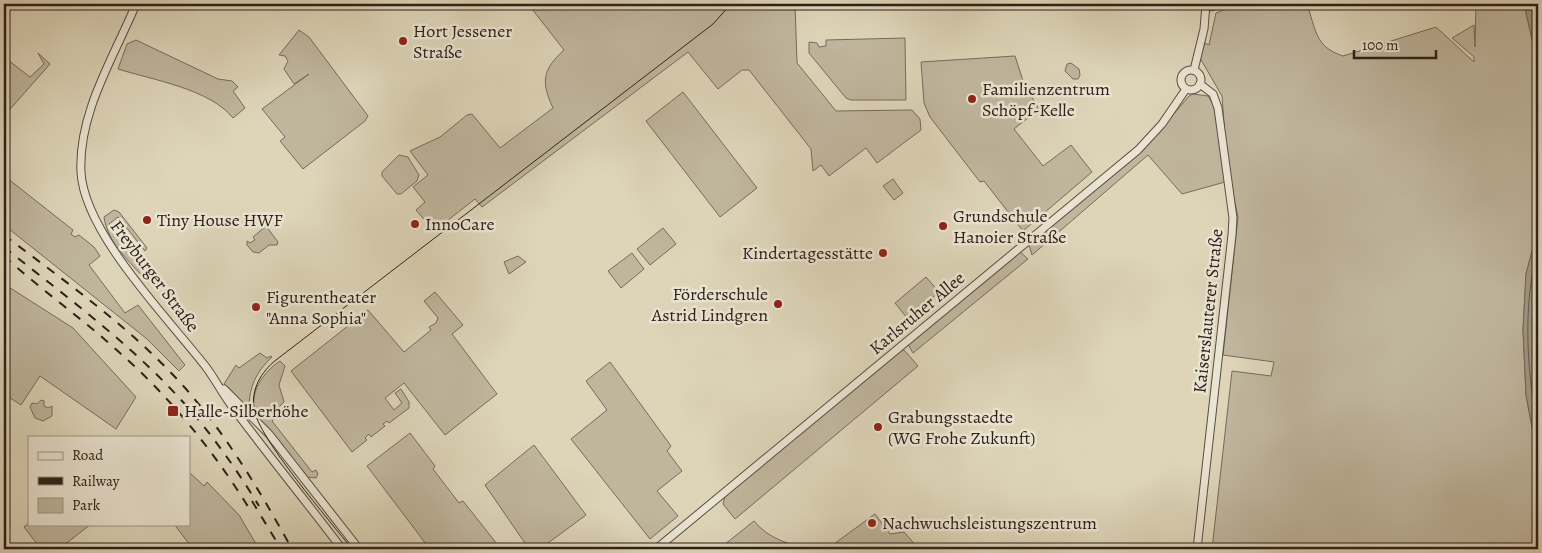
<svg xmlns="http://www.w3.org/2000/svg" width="1542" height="553" font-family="Alegreya,serif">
  <rect width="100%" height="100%" fill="#ded5b9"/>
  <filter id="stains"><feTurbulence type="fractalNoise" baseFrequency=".004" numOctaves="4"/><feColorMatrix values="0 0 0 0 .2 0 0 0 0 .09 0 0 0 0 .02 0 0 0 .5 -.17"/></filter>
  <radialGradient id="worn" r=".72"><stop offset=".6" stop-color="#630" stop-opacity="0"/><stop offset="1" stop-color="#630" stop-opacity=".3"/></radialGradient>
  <!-- green -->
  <g fill="#c0b69e" stroke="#766b5c">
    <path d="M540,4H795L797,63L836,111L912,110L920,119L921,130L877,163L866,148L829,176L821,165L813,171L811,149L749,70H742L718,89L688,52L482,207L475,199L434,231L416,210L425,202L413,187L428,175L410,151L440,137L467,115L472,114L500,148L553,108C541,82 542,70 564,50L532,9Z"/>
    <path d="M1206,4H1234L1235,6L1241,4H1307C1316,30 1315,47 1343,56L1436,27L1474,62V57L1452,38L1474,25L1475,47L1476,4H1524L1538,65V229L1526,274L1523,330L1526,395L1538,459V549H1212L1232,371L1271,376L1274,362L1223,355L1238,217L1233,193L1229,189L1222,96L1200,58L1205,43L1209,45L1216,13L1234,6L1206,12Z"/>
    <polygon points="299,30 309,37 368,116 365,121 303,169 280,141 285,137 262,109 309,74 294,84 284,69 288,61 285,56 279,55"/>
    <polygon points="905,38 906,100 851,100 846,98 809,53 809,42 817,43 819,47 826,46 826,40"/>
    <path d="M136,40L218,79L232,81L238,87L233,91L245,108L233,118C210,89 153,80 118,69L127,44Z"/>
    <polygon points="38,53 50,64 4,116 4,57 30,77 44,64"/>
    <polygon points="1015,56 1024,84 1039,109 1014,129 1043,166 1071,145 1092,172 1023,231 984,181 980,182 930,117 924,103 921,62"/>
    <polygon points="1071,63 1079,69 1080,75 1078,79 1073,79 1065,71 1067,64"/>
    <polygon points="683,92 757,188 720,217 646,121"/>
    <path d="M1193,94L1208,96C1222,116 1222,157 1225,182L1182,194L1148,155L1032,255L1028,242L1151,141L1189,96Z"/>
    <polygon points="399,155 408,157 419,175 417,181 401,194 397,194 382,176 382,172"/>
    <polygon points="7,178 73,230 71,234 75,237 79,235 94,247 100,256 89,265 125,313 138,305 185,365 179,371 147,339 4,225 4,180"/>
    <polygon points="893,179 903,193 894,200 883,186"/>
    <path d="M114,210L119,212L147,248L145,251L118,217L109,224L143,270L147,267L150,273L143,277C127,259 107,241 104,217Z"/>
    <polygon points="266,226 278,242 277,245 269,245 259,253 253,252 247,245 247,241 250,243 255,240 253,237"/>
    <polygon points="663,228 676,244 650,265 637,249"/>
    <polygon points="1017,249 1028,259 913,353 906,341"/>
    <polygon points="632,253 644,269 621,288 608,271"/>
    <polygon points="518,256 526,262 509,274 504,262"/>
    <polygon points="926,277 939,292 908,319 895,303"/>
    <polygon points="4,284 73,328 136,397 116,429 40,376 21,405 4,394"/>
    <polygon points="435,292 463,325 452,334 497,394 445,435 404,383 385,398 394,410 402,403 395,393 401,389 409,402 409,408 389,423 387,421 383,424 385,426 371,437 369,434 365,438 367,440 352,452 291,371 368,310 404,352 431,330 429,327 436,323 438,318 424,301"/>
    <polygon points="904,350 918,366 735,519 723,504 725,496 899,351"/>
    <path d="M260,353L267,358L271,356L272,357C256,372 249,387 249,409L224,384L236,365L239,368Z"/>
    <path d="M280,361L285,366L279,385L284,402L274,412L276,417L272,421L312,472L316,470L318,474L316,478L307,477C298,465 289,454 280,443C273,435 261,426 257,416C246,393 265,371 280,361Z"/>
    <polygon points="610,362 671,446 667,451 682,471 657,491 678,516 650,539 571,439 607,410 586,381"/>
    <polygon points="41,400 44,401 44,406 48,408 52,406 52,416 43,421 35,418 30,407 32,403 37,404"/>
    <polygon points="410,433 435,466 433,469 459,503 463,501 501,549 509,543 514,549 429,548 367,466"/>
    <polygon points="534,445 586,515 540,549 529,549 485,485"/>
    <polygon points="189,472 204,486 207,482 239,515 259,549 193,549 174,524 189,524"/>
    <polygon points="875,514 890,534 904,532 919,549 827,549"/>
    <path d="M754,521C769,539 788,544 810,549H719Z"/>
    <polygon points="29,523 29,524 91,524 59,549 41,549 24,527"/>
  </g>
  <!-- water -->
  <g fill="#a19783" stroke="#726759">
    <polygon points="1524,4 1538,4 1538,65"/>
    <polygon points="1538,229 1538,459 1526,395 1523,330 1526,274"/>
  </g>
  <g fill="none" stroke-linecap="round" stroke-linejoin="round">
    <!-- shore -->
    <g stroke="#665c4e" stroke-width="1">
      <path d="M1538,248C1522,307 1527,371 1538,431"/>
      <polyline points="1538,271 1534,330 1538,397"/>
    </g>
    <!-- minor casing -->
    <g stroke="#584d41" stroke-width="9">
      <g id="minor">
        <path d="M136,4C114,57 78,113 81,172C84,233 168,318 206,367C215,379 222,393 231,405C267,454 306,501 342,549"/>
        <polyline points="1194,70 1204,29 1206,4"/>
        <circle cx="1191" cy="80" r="10"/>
        <polyline points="224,389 269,434 359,549"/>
        <polyline points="656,549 1138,150 1162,124 1186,89"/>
        <polyline points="1197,549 1232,235 1233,218 1218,108 1213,94 1200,84"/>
      </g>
    </g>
    <!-- minor -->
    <use href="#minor" stroke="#eae4d2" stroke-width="7"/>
    <!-- tram -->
    <path stroke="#2c2019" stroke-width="1" d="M352,549C331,522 258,438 254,409C251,389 261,372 276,360L713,24L731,4"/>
    <!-- rail -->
    <g stroke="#2c2019" stroke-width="2" stroke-dasharray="9 9" stroke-linecap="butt">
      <path d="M4,235C67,283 133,329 186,389C228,437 261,493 292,549"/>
      <path d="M4,247C65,296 130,343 183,402C212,434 237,470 259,506"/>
      <path d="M4,256C41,290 83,319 120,353C172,399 216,454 252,513"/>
      <polyline points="252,501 281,549"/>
    </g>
  </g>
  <!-- markers -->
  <g fill="#8f2418" stroke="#eae4d2" stroke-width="2">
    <circle cx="403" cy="41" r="5"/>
    <circle cx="972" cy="99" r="5"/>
    <circle cx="147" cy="220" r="5"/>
    <circle cx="415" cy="224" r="5"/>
    <circle cx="943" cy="226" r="5"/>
    <circle cx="883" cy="253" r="5"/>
    <circle cx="778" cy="304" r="5"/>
    <circle cx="256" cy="307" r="5"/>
    <rect x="167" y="405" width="12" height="12" rx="2.5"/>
    <circle cx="878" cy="427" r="5"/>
    <circle cx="872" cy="523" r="5"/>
  </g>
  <g text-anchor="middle" stroke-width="5" stroke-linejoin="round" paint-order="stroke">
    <!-- poi labels -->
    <g font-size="18" fill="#2c2019" stroke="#eae4d2" text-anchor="start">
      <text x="413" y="37">Hort Jessener<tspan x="413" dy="21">Straße</tspan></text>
      <text x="982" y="95">Familienzentrum<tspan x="982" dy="21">Schöpf-Kelle</tspan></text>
      <text x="953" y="222">Grundschule<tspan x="953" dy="21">Hanoier Straße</tspan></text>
      <text x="157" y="226">Tiny House HWF</text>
      <text x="425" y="230">InnoCare</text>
      <text x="873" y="259" text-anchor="end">Kindertagesstätte</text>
      <text x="768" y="300" text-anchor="end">Förderschule<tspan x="768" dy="21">Astrid Lindgren</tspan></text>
      <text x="266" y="303">Figurentheater<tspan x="266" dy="21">"Anna Sophia"</tspan></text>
      <text x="184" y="417">Halle-Silberhöhe</text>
      <text x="888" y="423">Grabungsstaedte<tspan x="888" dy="21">(WG Frohe Zukunft)</tspan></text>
      <text x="882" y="529">Nachwuchsleistungszentrum</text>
    </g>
    <!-- street labels -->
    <g font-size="18" fill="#2c2019" stroke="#eae4d2">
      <text transform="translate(155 276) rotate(53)" y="6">Freyburger Straße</text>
      <text transform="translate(1208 311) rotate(-84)" y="6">Kaiserslauterer Straße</text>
      <text transform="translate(917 313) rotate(-40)" y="6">Karlsruher Allee</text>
    </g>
  </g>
  <!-- margin -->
  <rect width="1542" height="553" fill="none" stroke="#ded5b9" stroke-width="20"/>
  <rect x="5" y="5" width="1532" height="543" fill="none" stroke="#2c2019" stroke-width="2.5"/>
  <rect x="10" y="10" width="1522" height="533" fill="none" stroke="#2c2019"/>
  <!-- legend -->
  <rect x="28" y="436" width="162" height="90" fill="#eae4d2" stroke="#9e9688"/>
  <rect x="38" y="452" width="25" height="8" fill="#eae4d2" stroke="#9e9688"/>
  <text x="72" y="460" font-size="15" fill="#2c2019">Road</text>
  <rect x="38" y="477" width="25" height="8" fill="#2c2019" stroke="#9e9688"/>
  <text x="72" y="486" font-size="15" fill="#2c2019">Railway</text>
  <rect x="38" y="498" width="25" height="15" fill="#c0b69e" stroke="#9e9688"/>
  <text x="72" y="510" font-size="15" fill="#2c2019">Park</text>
  <!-- scale -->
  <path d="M1354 50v8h82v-8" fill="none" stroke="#2c2019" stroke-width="2.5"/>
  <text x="1362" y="50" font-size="15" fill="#2c2019" stroke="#eae4d2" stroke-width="4" paint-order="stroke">100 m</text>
  <rect width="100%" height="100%" filter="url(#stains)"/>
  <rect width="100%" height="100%" fill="url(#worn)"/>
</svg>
